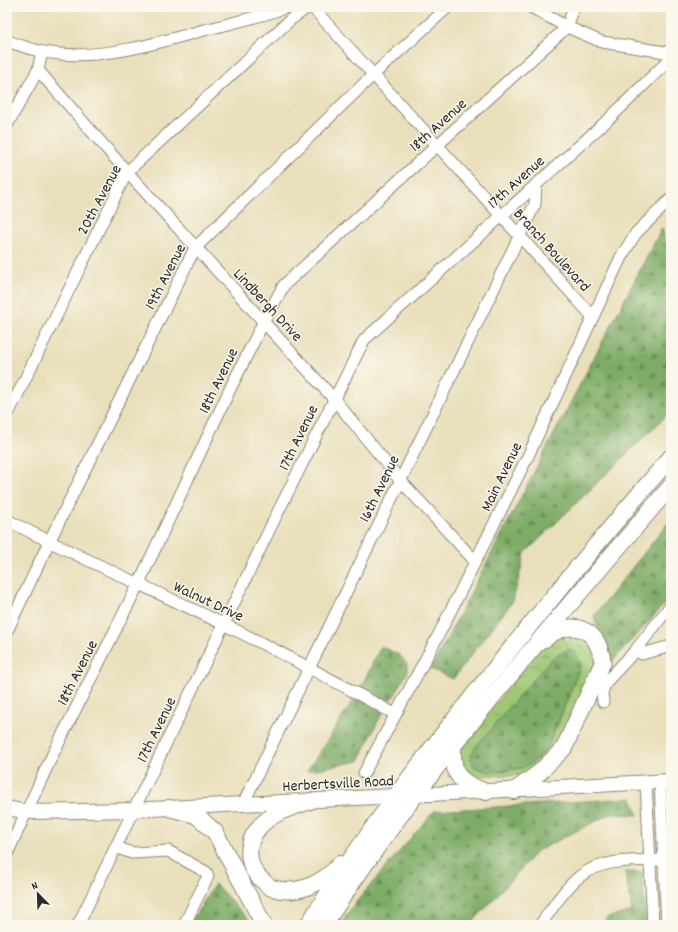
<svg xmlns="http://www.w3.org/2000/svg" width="678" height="932" font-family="Dekko,sans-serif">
  <defs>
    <pattern id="grass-tufts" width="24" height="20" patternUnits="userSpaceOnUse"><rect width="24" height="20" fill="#9ec874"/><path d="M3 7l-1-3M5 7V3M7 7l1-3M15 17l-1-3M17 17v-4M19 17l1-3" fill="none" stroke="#81a35f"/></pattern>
    <pattern id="forest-firs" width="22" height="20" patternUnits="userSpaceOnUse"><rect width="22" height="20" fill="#7eac66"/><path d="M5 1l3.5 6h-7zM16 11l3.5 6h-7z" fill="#678c54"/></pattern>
  </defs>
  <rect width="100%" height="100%" fill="#fbf7ec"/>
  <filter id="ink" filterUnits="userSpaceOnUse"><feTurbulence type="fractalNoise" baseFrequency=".025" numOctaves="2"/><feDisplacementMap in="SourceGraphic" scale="8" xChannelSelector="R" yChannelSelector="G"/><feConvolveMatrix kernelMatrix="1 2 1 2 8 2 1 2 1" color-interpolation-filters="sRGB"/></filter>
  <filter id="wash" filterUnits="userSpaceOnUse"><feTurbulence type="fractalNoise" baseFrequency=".012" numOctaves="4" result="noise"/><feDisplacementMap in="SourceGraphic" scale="16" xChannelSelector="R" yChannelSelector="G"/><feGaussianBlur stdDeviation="0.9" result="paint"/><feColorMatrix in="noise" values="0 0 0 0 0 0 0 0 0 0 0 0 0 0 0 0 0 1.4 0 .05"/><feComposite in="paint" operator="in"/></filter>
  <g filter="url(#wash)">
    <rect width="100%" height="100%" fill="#e9dfbb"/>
    <!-- grass -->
    <path fill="url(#grass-tufts)" stroke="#647a50" fill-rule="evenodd" d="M562,634L567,644L569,643L570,634C588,636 590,646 597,661L554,752L532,770L519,775L469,776L456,763V755L536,652ZM581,665C568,692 555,746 532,763C521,771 501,771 488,772Z"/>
    <!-- forest -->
    <g fill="url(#forest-firs)" stroke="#546c48">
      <polygon points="662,228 671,263 671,411 525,553 513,601 453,679 431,669"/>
      <polygon points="671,519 671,597 608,666 594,616"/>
      <polygon points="381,646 399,655 407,664 407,673 393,698 388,700 361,687"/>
      <path d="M568,649C576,652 579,657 581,665L547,749L532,763L522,768L488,772L474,767L471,758L474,749L550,660Z"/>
      <polygon points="355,698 383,711 359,761 307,771"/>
      <polygon points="632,798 638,815 610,814 537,851 470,925 341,925 351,908 434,811"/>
      <polygon points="625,872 642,872 646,925 602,925 607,918 632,911"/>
      <polygon points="215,884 254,925 189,925"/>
    </g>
  </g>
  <g filter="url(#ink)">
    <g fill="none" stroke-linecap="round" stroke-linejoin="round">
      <!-- minor casing -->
      <g stroke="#8a8573" stroke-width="13">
        <g id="minor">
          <polyline points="312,7 593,317"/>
          <polyline points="531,7 567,27 602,42 671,53"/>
          <path d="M7,41C25,47 41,53 60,54C109,58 157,43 204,30C232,23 260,17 286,7"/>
          <polyline points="38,70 127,172 334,399 400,480 475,561"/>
          <polyline points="7,125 38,70 42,52"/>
          <polyline points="7,416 127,172 290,20 308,7"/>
          <path d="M7,520C78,557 151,589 223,624C281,652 338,683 395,714"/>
          <polyline points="7,631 49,542 195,248 373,75 448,7"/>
          <polyline points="635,651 642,654 671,646"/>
          <polyline points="603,702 602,692 607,681 635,651 671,605"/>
          <polyline points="364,773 439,634 528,456 621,257 636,233 671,199"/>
          <polyline points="646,782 653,925"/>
          <polyline points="660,782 667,925"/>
          <polyline points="243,804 535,204 536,184"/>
          <polyline points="115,847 132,853 168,851 206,872 208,876 184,925"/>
          <polyline points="7,854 52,756 138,585 231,387 264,321 284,285 567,27 574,7"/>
          <polyline points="78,925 277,514 364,340 610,118 671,58"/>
          <path d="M540,925C552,909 563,890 579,877C602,857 642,861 671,860"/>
        </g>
      </g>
      <!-- major casing -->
      <g stroke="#8a8573" stroke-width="16">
        <polyline id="major" points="7,808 27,812 133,810 671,781"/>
      </g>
      <!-- highway casing -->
      <g stroke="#8a8573" stroke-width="18">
        <g id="highway">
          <path d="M453,745C452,775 458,782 486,792"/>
          <path d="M514,791L540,772L564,748L603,662C601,653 599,643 592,636C578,622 558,627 545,639"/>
          <path d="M310,801C292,807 269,813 257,830C245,846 247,868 263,881C266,884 269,887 272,888C297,896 324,883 340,864"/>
          <polyline points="169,808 196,815 215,832 264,925"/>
          <path d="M308,925C365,833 430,749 497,666C554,595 612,525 671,457"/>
          <path d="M324,925C426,768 549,628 671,486"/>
        </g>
      </g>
      <!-- minor -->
      <use href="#minor" stroke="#fff" stroke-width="11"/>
      <!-- major -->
      <use href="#major" stroke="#fff" stroke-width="14"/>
      <!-- highway -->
      <use href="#highway" stroke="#fff" stroke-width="16"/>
    </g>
  </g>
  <g text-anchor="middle" stroke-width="3" stroke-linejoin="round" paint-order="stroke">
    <!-- street labels -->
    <g font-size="16" fill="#2b2b2b" stroke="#fbf7ec">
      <text transform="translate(437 124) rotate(-42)" y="6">18th Avenue</text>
      <text transform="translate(515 181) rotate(-42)" y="6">17th Avenue</text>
      <text transform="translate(98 199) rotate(-62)" y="6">20th Avenue</text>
      <text transform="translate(553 249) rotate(48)" y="6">Branch Boulevard</text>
      <text transform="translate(164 276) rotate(-63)" y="6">19th Avenue</text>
      <text transform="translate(269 304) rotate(47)" y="6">Lindbergh Drive</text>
      <text transform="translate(217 380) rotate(-64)" y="6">18th Avenue</text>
      <text transform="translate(297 437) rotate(-64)" y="6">17th Avenue</text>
      <text transform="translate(500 476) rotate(-64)" y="6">Main Avenue</text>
      <text transform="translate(378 488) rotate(-64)" y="6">16th Avenue</text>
      <text transform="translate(209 600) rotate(25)" y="6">Walnut Drive</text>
      <text transform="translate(76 672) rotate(-63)" y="6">18th Avenue</text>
      <text transform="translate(155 729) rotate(-64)" y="6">17th Avenue</text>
      <text transform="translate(338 782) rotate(-3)" y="6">Herbertsville Road</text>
    </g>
  </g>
  <!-- margin -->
  <rect width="678" height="932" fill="none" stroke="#fbf7ec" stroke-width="24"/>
  <!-- north arrow -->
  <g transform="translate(38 894) rotate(337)" stroke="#fbf7ec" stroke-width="3" paint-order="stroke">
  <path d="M0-3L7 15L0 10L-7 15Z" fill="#2b2b2b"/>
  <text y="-6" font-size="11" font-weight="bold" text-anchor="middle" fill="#2b2b2b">N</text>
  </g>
</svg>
